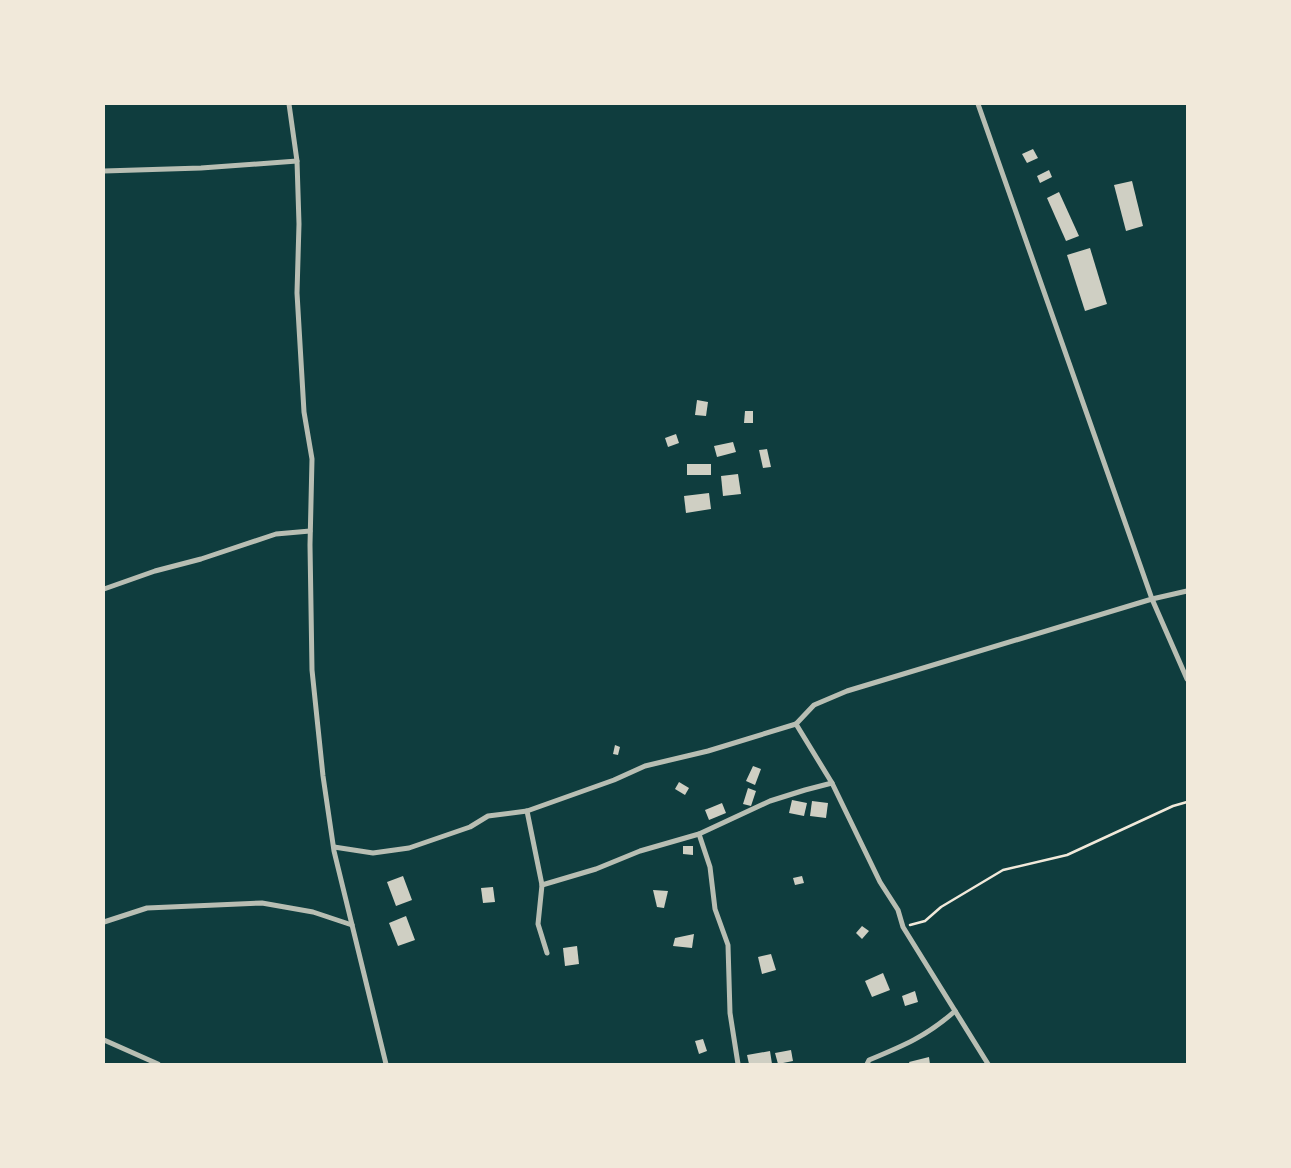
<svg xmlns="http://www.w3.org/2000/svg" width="1291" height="1168" font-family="Merriweather,serif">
  <rect width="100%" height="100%" fill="#0f3d3e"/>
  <!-- building -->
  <g fill="#cfcfc3">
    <polygon points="1033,149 1038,158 1027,163 1022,154"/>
    <polygon points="1049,170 1052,177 1040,183 1037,176"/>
    <polygon points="1132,181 1143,226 1126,231 1114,185"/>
    <polygon points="1059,192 1079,236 1066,241 1047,198"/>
    <polygon points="1090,248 1107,304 1085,311 1067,255"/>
    <polygon points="697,400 708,402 706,416 695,415"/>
    <polygon points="745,411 753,411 753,423 744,423"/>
    <polygon points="676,434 679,443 668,447 665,438"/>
    <polygon points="733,442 736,452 717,457 714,446"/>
    <polygon points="767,449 771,467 763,468 759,450"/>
    <rect x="687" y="464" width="24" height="11"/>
    <polygon points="738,474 741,494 723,496 721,476"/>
    <polygon points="709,493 711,509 686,513 684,496"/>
    <polygon points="615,745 620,747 618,755 613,754"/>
    <polygon points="753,766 761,769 755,785 746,781"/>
    <polygon points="679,782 689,788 685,795 675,789"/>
    <polygon points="748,788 756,791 751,806 743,804"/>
    <polygon points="792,800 807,803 804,816 789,813"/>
    <polygon points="812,801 828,803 826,818 810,816"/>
    <polygon points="722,803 726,813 709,820 705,810"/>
    <polygon points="683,846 693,846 693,855 683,854"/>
    <polygon points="403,876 412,900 396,906 387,882"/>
    <polygon points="802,876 804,883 795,885 793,878"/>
    <polygon points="493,887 495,902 483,903 481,888"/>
    <polygon points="653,890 668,891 664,908 657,907"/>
    <polygon points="406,916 415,940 398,946 389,923"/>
    <polygon points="862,926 869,931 862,939 856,933"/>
    <polygon points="694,934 692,948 673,946 675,938"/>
    <polygon points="577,946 579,964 565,966 563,948"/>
    <polygon points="771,954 776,970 762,974 758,957"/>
    <polygon points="883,973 890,990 872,997 865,981"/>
    <polygon points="915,991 918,1002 905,1006 902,996"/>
    <polygon points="703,1039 707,1051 699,1054 695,1041"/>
    <polygon points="791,1050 793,1061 778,1064 775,1053"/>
    <polygon points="770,1051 772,1064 749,1064 747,1055"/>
    <polygon points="929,1057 930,1064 910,1064 909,1062"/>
  </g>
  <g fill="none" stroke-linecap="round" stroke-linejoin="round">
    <!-- path -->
    <polyline stroke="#f1e9da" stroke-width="2.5" points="910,925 925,921 941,907 1003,870 1067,855 1173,806 1187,802"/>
    <!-- minor -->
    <g stroke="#b8beb3" stroke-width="5">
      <polyline points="289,104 297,161 299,224 297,293 304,412 312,459 310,545 312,670 323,776 334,851 386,1064"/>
      <polyline points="978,104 1152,599 1187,679"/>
      <polyline points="104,171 201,168 297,161"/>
      <polyline points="104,589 155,571 201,559 276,534 310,531"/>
      <polyline points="527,811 542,885 538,924 547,953"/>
      <polyline points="699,834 710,867 715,909 728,945 730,1013 738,1064"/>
      <polyline points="334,847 373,853 409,848 470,827 488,816 527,811 614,780 645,766 708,751 796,724"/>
      <polyline points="542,885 596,869 640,851 699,834 770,801 805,790 832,783"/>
      <polyline points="104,922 147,908 262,903 313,912 352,925"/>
      <polyline points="104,1040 158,1064"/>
      <path d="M867,1064L869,1060C903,1046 927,1036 955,1011"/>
      <polyline points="988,1064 903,927 898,910 880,882 832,783 796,724 814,705 847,691 1152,599 1187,591"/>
    </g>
  </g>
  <!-- border -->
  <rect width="1291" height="1168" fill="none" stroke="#f1e9da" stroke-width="210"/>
</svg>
